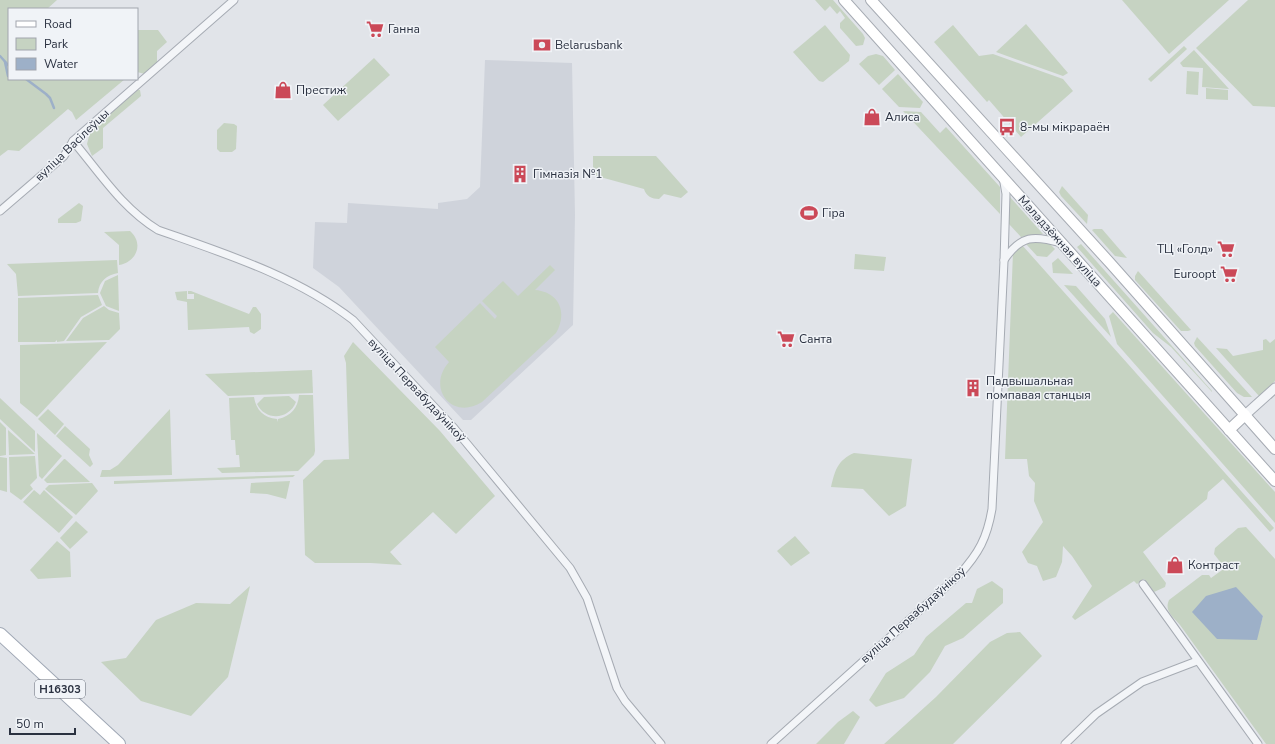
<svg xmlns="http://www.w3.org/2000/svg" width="1275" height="744" font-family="'Nunito Sans',sans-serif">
  <rect width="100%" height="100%" fill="#e1e4e9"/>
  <!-- built -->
  <polygon fill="#cfd3db" points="485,60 572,63 575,215 573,325 471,420 463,420 339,287 313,268 315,222 347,223 348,203 438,209 438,203 467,199 480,187"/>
  <!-- green -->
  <g fill="#c6d3c2" fill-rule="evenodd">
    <polygon points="0,0 57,0 47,9 9,9 9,79 125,79 76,120 72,112 68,109 19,151 8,150 0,156"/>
    <polygon points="815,0 833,0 863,34 865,38 863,45 856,46 840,28 840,23 845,18 840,11 837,14 830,6 825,11"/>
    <polygon points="1122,0 1229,0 1169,54"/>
    <polygon points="1248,0 1275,0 1275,107 1253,106 1196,48"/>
    <polygon points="1026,24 1068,73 1063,76 996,52"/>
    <polygon points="825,25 850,55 849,61 823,82 819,81 793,52"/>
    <polygon points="953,25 979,56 993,54 1063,79 1073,91 1021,137 989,100 987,102 934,42"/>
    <polygon points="137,30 158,30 167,42 157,51 157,64 145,74 137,72"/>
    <polygon points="1184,46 1187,49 1151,82 1148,79"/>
    <polygon points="1194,50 1229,89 1202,87 1203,68 1183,67 1180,63"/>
    <polygon points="876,54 883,56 895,70 879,85 859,64 868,56"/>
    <polygon points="374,58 390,75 338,121 323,105"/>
    <polygon points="1187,71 1199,72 1198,95 1186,94"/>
    <polygon points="898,74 923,102 920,108 899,107 882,89"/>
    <polygon points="1206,88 1228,90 1228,100 1206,99"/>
    <polygon points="137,90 140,90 141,96 103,128 103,148 92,156 87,144 90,132"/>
    <polygon points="903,111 921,112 940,133 946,127 1000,187 1000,214"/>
    <polygon points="224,123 234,124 237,126 236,149 232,152 220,152 217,149 217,130"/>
    <path d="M593,156H656L688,192L681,198L664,194L659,199C652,199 646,196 644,189L593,175Z"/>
    <polygon points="1062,186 1088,215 1087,224 1061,196 1059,192"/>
    <polygon points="1010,197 1043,234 1021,237 1008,223"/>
    <polygon points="79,203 83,206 81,221 76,223 58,223 58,219"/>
    <polygon points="1094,229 1102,229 1127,258 1115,256 1092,230"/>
    <path d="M130,231C144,243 137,262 119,265V245L104,232Z"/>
    <polygon points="1033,242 1050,244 1055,249 1047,257 1037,256 1026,244"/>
    <polygon points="1081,244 1212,391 1212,392 1171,347 1153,333 1077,247"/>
    <polygon points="1022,245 1274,528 1270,532 1223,479 1208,492 1207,499 1143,552 1166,583 1165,587 1154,592 1144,579 1137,584 1134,581 1075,620 1072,617 1092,586 1072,556 1063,546 1062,562 1056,577 1043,581 1037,566 1028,563 1022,552 1043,522 1034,501 1035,483 1029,476 1027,459 1005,459 1013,252"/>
    <polygon points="855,254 886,257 884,271 854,269"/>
    <polygon points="1058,258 1073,274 1053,273 1052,263"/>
    <path d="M117,260L118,273C107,275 99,281 98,293L18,296L16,274L7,264Z"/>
    <path d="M550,265L555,270L535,290C559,292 568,312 556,333L482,402C452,421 426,388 449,362L435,347L480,303L495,319L497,316L482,301L503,281L518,296Z"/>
    <polygon points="1138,271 1191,330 1188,331 1181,331 1135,280 1135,276"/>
    <polygon points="118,275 119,311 106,306 100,293 105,281"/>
    <polygon points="1064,285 1076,286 1105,319 1111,337"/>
    <polygon points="187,291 187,299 194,299 194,294 188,294 188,291 191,291 249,314 253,307 256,307 261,314 261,329 254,334 250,332 249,327 188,330 187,302 177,300 175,292"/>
    <polygon points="98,295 102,305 81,317 64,341 57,342 57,340 55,342 18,342 18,298"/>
    <polygon points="104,306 109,310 119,313 120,329 109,340 66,341 83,318"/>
    <polygon points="1113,312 1275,492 1275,523 1117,344 1109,316"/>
    <polygon points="1197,337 1252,397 1244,397 1237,393 1195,346 1194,343"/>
    <polygon points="1266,339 1270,343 1275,339 1275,381 1259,396 1216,348 1227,349 1233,356 1263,350 1263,340"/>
    <polygon points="107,342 37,417 20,403 20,345"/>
    <polygon points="353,342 440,431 495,496 456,534 433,512 390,552 402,565 371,563 315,563 305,555 303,480 324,460 349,459 346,363 344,356"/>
    <polygon points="312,370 313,393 228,396 205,374"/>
    <path d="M299,395H313L315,451L314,455L298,471L222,473L217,468L240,467L239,455H236L235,440H231L229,398L254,397C256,410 264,418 277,419L278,422V419C291,416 298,408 299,395Z"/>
    <path d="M289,396L296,402C289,420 265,421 257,404L264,397Z"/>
    <polygon points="0,398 35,431 35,452 0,419"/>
    <polygon points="48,409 64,424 55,435 38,419"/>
    <polygon points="170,409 172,475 100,477 102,470 110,470 118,465"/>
    <polygon points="0,422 6,428 6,455 0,456"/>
    <polygon points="65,426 90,449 89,455 93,464 90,467 56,436"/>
    <polygon points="8,430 35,454 9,455"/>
    <polygon points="37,433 62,456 42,479 39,476"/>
    <path d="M854,453L912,459L906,506L889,516L863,489L831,487C835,470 838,460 854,453Z"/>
    <polygon points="35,456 37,478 30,485 33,489 21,500 10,492 9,457"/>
    <polygon points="0,457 7,458 7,492 0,490"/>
    <polygon points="64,459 65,459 90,482 47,483 44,480"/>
    <polygon points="295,475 293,477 114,484 114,481"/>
    <polygon points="290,481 286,499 267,494 250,493 251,483"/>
    <polygon points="92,483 98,491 76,515 45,489 49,485"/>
    <polygon points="34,490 40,495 44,490 73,517 59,533 23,502"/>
    <polygon points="76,521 88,532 70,549 60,538"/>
    <path d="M1246,527L1275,559V744H1266L1180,625C1173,617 1164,611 1169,600L1202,575H1209L1211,578L1225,568L1214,554L1215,548L1238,528ZM1249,602L1263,616L1256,640Z"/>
    <polygon points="795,536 810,553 791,566 777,551"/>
    <polygon points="57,541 70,552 71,577 38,579 30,570"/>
    <polygon points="992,581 1003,589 1003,603 963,638 945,646 930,672 904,698 876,707 869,700 886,673 914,655 926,637 966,603 972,603 977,589"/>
    <polygon points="250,586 228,677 191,716 141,701 101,662 126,658 156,620 196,603 230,604"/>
    <polygon points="1020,632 1042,656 953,744 884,744 936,697 990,642 1007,633"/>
    <polygon points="853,711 860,717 844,744 816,744 838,722"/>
  </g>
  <!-- water -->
  <polygon fill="#9db0c8" points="1236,587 1263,616 1257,640 1217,639 1192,612 1206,596"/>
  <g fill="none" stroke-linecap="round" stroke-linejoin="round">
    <!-- stream -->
    <g stroke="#9db0c8" stroke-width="2.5">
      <polyline points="0,56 9,66"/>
      <polyline points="5,62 8,76"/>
      <polyline points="26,79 46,94 50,98 54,108"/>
    </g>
    <!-- minor casing -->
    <g stroke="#a6abb3" stroke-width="9">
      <g id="minor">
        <path d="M73,141C100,173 122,208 158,230C226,254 296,276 353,320L454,428L570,568L587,598L617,688L625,701L661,744"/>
        <polyline points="0,211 64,156 73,141 234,0"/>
        <path d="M1004,260C1021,235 1034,235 1061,243"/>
        <polyline points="1143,584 1258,744"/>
        <path d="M771,744L959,575C979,553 987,538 992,509L1004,261L1006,194L1003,177"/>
        <polyline points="1065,744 1096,714 1142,682 1197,661"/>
      </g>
    </g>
    <!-- tertiary casing -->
    <g stroke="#a6abb3" stroke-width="11">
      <polyline id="tertiary" points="1245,415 1275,388"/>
    </g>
    <!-- secondary casing -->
    <g stroke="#a6abb3" stroke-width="12">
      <g id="secondary">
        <polyline points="844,0 1275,481"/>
        <polyline points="871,0 1111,264 1275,449"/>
        <polyline points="1229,430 1245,415"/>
      </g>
    </g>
    <!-- primary casing -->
    <g stroke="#a0a8b5" stroke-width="14">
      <polyline id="primary" points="0,634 119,744"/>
    </g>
    <!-- minor -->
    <use href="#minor" stroke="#f3f5f8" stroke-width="7"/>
    <!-- tertiary -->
    <use href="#tertiary" stroke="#f3f5f8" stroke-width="9"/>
    <!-- secondary -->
    <use href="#secondary" stroke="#fff" stroke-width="10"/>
    <!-- primary -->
    <use href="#primary" stroke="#fff" stroke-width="12"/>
  </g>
  <!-- icons -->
  <defs>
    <g id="supermarket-bare" transform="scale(1.38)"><path d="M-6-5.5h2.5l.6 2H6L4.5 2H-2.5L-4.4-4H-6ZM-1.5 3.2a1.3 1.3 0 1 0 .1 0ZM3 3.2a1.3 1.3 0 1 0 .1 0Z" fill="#cb4958" stroke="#f0f3f7" stroke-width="2.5" paint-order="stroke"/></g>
    <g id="bank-bare" transform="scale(1.38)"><path d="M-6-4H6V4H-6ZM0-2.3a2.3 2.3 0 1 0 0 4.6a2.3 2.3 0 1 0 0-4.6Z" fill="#cb4958" stroke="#f0f3f7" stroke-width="2.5" paint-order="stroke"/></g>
    <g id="shop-bare" transform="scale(1.38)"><path d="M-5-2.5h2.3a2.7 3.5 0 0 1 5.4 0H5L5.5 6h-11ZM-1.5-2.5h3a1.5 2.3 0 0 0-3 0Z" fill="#cb4958" stroke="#f0f3f7" stroke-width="2.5" paint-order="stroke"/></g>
    <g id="bus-bare" transform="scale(1.38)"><path d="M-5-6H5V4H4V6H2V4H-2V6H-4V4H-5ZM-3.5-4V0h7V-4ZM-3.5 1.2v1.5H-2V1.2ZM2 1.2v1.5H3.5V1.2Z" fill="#cb4958" stroke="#f0f3f7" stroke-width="2.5" paint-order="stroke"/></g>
    <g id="building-bare" transform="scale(1.38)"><path d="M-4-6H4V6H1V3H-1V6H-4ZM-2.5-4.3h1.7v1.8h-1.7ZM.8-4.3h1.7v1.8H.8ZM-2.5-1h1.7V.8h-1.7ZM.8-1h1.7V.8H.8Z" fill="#cb4958" stroke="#f0f3f7" stroke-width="2.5" paint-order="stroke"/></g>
    <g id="stadium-bare" transform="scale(1.38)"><path d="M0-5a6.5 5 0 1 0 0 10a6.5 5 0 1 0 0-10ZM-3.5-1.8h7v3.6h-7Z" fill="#cb4958" stroke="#f0f3f7" stroke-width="2.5" paint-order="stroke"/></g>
  </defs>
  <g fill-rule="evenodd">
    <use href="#supermarket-bare" x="375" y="29"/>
    <use href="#bank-bare" x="542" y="45"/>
    <use href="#shop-bare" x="283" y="90"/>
    <use href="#shop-bare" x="872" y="117"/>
    <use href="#bus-bare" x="1007" y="127"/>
    <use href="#building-bare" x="520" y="174"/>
    <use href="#stadium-bare" x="809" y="213"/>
    <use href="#supermarket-bare" x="1226" y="249"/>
    <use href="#supermarket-bare" x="1229" y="274"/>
    <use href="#supermarket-bare" x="786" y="339"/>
    <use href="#building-bare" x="973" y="388"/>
    <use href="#shop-bare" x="1175" y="565"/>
  </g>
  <g text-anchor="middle" stroke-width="3" stroke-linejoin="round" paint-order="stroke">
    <!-- shield labels -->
    <rect fill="#f0f3f7" stroke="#656b77" stroke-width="1" x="35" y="680" width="50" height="18" rx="3"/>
    <g font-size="11" font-weight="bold" fill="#2a3140">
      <text x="60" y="693">Н16303</text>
    </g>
    <!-- poi labels -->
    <g font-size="12" fill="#2a3140" stroke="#f0f3f7" text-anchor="start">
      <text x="388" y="33">Ганна</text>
      <text x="555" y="49">Belarusbank</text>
      <text x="296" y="94">Престиж</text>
      <text x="885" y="121">Алиса</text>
      <text x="1020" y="131">8-мы мікрараён</text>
      <text x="533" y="178">Гімназія №1</text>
      <text x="822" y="217">Гіра</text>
      <text x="1213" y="253" text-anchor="end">ТЦ «Голд»</text>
      <text x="1216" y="278" text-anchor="end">Euroopt</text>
      <text x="799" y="343">Санта</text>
      <text x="986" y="385">Падвышальная<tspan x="986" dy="14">помпавая станцыя</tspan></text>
      <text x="1188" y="569">Контраст</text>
    </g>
    <!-- street labels -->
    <g font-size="12" fill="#2a3140" stroke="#f0f3f7">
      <text transform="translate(72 145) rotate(-44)" y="4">вуліца Васілеўцы</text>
      <text transform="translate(1060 241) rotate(48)" y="4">Маладзёжная вуліца</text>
      <text transform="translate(417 390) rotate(47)" y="4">вуліца Первабудаўнікоў</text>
      <text transform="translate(913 615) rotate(-42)" y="4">вуліца Первабудаўнікоў</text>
    </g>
  </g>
  <!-- legend -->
  <rect x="8" y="8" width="130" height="72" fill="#f0f3f7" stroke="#a1a5ae"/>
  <rect x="16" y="21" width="20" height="6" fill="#ffffff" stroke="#a1a5ae"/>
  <text x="44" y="28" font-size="12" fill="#2a3140">Road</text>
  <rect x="16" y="38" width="20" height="12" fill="#c6d3c2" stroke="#a1a5ae"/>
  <text x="44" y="48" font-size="12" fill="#2a3140">Park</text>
  <rect x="16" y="58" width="20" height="12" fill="#9db0c8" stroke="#a1a5ae"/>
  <text x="44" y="68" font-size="12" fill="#2a3140">Water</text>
  <!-- scale -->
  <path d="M10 728v6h65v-6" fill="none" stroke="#2a3140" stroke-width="2"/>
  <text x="16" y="728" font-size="12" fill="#2a3140" stroke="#f0f3f7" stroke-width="3" paint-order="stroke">50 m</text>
</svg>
